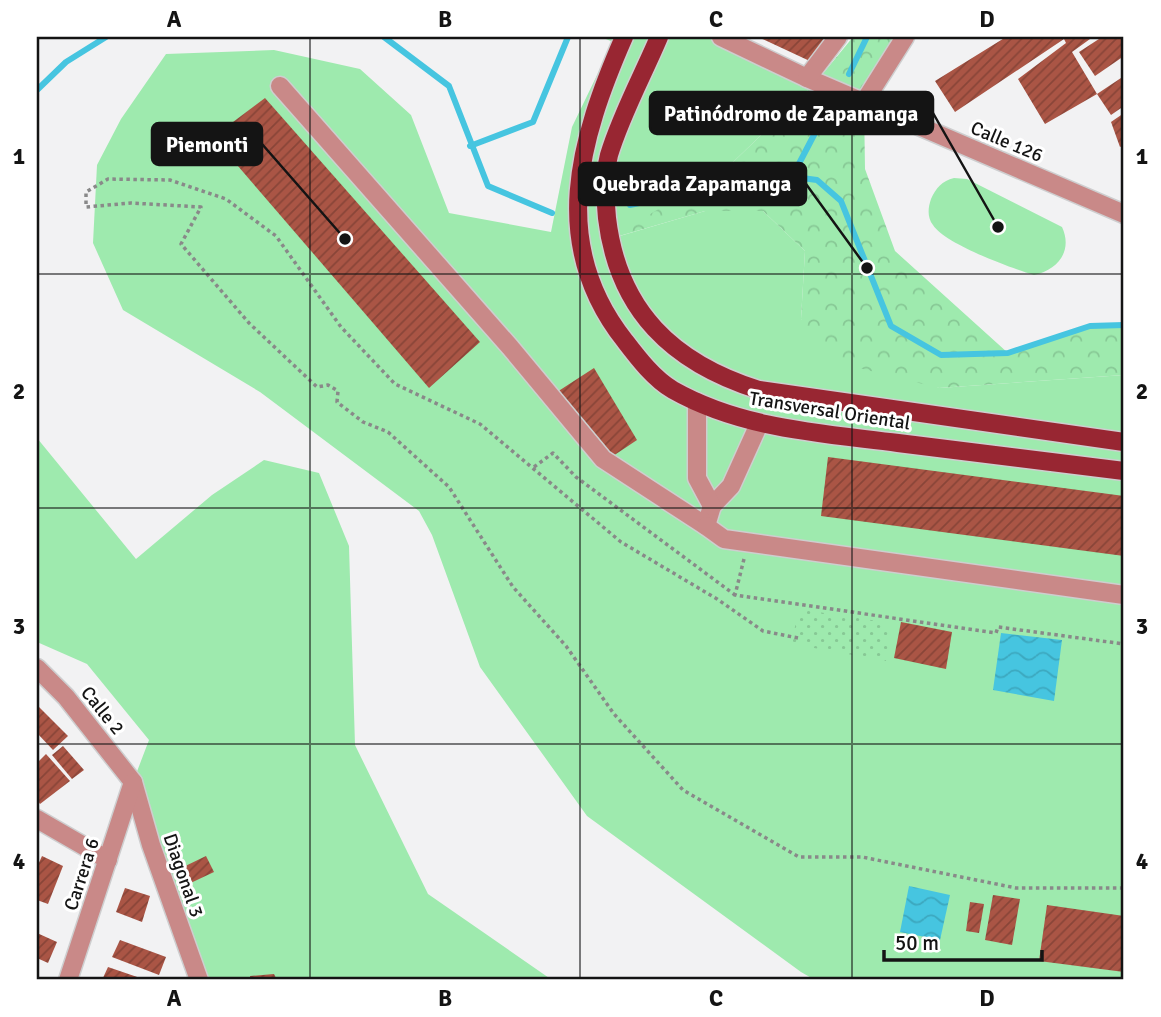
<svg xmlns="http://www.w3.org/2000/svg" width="1161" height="1017" font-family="Signika,sans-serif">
  <defs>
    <pattern id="forest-crowns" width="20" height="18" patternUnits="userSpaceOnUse" patternTransform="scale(1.75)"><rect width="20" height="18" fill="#9eeaae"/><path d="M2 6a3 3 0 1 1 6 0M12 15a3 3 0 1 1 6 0" fill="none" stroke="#87c895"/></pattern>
    <pattern id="park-dots" width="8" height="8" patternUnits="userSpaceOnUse" patternTransform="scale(1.75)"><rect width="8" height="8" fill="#9eeaae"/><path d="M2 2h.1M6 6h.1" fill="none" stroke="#87c895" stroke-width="1.8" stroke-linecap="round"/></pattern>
    <pattern id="water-waves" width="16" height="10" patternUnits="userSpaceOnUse" patternTransform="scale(1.75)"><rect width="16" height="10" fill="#46c5e0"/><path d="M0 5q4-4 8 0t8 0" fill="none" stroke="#3ca8bf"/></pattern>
    <pattern id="building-hatch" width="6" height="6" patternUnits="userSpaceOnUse" patternTransform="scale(1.75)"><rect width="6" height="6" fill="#aa5545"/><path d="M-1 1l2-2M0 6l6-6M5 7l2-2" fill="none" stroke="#894538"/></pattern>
  </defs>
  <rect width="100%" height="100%" fill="#f2f2f3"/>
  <!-- grass -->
  <g fill="#9eeaae">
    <polygon points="601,37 721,37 816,82 728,167 613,238 705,211 763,211 805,251 801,319 939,388 1124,375 1124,980 815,980 801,972 587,816 480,667 432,535 419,511 260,392 123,310 93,243 97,165 121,119 166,54 274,50 360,69 411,115 449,213 551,232 572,127 613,42"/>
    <path d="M954,178L967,179L1062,227C1073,251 1058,270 1034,275C1011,268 945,244 933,225C927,217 928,208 931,199C936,188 942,181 954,178Z"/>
    <polygon points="37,438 136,559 212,495 264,460 319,473 349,546 355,745 428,894 552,980 199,980 133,782 149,740 87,664 37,642"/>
  </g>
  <!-- forest -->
  <polygon fill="url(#forest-crowns)" points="853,37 905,37 864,102 865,169 895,251 1008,353 1090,326 1124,325 1124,375 939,388 835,362 801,319 805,251 763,211 705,211 609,239 728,167 816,82"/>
  <!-- park -->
  <polygon fill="url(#park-dots)" points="798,609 891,623 886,661 792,644"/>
  <!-- water -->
  <g fill="url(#water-waves)">
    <polygon points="1001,633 1062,640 1054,701 993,690"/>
    <polygon points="909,886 950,895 940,940 900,932"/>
  </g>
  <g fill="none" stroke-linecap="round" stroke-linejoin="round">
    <!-- stream -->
    <g stroke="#46c5e0" stroke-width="6">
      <polyline points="384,37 449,86 488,186 552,213"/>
      <polyline points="849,74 867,37"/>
      <polyline points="37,90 66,62 106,37"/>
      <polyline points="470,146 533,122 568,37"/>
      <polyline points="792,177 826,112"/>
      <polyline points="630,205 772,174 817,180 841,201 891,326 941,355 1008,353 1090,326 1124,325"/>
    </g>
  </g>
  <!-- building -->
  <g fill="url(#building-hatch)">
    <polygon points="758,37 827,37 814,63"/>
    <polygon points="1006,37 1087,37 1090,39 1072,52 1097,94 1045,124 1018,79 1066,43 1064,39 955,112 935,81"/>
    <polygon points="1102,37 1124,37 1124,56 1095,76 1079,52"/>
    <polygon points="1124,76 1124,106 1111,115 1097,94"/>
    <polygon points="265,98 480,342 429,388 213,137"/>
    <polygon points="1124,113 1124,145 1120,147 1111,122"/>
    <polygon points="594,368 637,440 607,460 557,392"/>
    <polygon points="828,457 1124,496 1124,556 821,516"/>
    <polygon points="901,622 952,632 946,669 894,658"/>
    <polygon points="37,705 68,736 53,750 37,733"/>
    <polygon points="63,746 84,770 72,779 52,755"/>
    <polygon points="46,754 70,781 40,804 37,800 37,763"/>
    <polygon points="42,856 63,866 48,904 37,900 37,867"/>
    <polygon points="206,856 214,872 180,888 173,872"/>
    <polygon points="125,888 150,896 142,922 116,912"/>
    <polygon points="993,895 1020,899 1012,945 985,940"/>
    <polygon points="970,902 984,904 979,933 966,931"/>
    <polygon points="1047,905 1124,916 1124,972 1039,961"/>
    <polygon points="37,933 57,942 48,963 37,958"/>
    <polygon points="120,940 166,957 159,975 112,957"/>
    <polygon points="108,967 146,980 102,980"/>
    <polygon points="274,974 277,980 250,980 250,976"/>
  </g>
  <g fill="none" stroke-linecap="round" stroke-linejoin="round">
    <!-- minor casing -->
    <g stroke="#cececf" stroke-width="21">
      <g id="minor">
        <polyline points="721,37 807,78 1124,214"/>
        <polyline points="807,78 838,37"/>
        <polyline points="280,86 510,347 603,459 706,526 712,506 731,486 759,424"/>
        <polyline points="864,102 905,37"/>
        <polyline points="697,402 697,478 712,506"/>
        <polyline points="706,526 724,539 1124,595"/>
        <polyline points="37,668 66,697 133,782 151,845 199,980"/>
        <polyline points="37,819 108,860"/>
        <polyline points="68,980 133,782"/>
      </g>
    </g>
    <!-- major casing -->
    <g stroke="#cececf" stroke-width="21">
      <g id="major">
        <path d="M624,37C579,140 548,244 625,341C638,358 654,379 673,390C742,429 821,433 898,443C974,452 1049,462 1124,471"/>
        <path d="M659,37C643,75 621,115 609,155C604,175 605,198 607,218C618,311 673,363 759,390L1124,442"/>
      </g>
    </g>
    <!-- path -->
    <g stroke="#898989" stroke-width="3.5" stroke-dasharray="3.5 3.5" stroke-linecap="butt">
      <polyline points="534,467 553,453 576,477 735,595"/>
      <polyline points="744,559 735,595 996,633 998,627 1124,644"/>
      <polyline points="798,638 763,631 717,599 621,542 480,424 395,384 341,327 276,236 226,199 170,180 108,179 86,192 86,207 131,203 201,207 181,244 249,323 317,387 328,385 338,391 337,402 363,422 388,432 449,487 513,587 566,646 614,714 683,790 799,857 862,857 1016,888 1124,888"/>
    </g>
    <!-- minor -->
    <use href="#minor" stroke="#c98988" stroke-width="18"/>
    <!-- major -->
    <use href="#major" stroke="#982632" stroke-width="18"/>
  </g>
  <!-- grid -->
  <path fill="none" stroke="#141414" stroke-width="2" stroke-opacity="0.55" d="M310,37V980M580,37V980M852,37V980M37,274H1124M37,508H1124M37,744H1124"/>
  <g text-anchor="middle" stroke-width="6" stroke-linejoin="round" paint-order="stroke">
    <!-- street labels -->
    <g font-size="19" fill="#141414" stroke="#fff">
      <text transform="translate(1007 141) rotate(23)" y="7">Calle 126</text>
      <text transform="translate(830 410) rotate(9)" y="7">Transversal Oriental</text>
      <text transform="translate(103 710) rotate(51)" y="7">Calle 2</text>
      <text transform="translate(81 874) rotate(-72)" y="7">Carrera 6</text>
      <text transform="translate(184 875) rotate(71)" y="7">Diagonal 3</text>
    </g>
  </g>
  <!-- callouts -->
  <path fill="none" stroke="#141414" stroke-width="2.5" d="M998 227L933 113M345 239L262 144M867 268L806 184"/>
  <g fill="#141414" stroke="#fff" stroke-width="2.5">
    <circle cx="998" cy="227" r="7"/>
    <circle cx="345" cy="239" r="7"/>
    <circle cx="867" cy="268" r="7"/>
  </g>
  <g fill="#141414" stroke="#141414" stroke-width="2.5">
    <rect x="650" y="92" width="283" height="42" rx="7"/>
    <rect x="152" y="123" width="110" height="42" rx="7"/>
    <rect x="579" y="163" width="227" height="42" rx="7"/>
  </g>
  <g font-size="21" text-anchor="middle" font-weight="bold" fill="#fff">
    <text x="791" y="121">Patinódromo de Zapamanga</text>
    <text x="207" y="152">Piemonti</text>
    <text x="692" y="191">Quebrada Zapamanga</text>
  </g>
  <!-- border -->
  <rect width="1161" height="1017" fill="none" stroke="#ffffff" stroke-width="77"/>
  <!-- scale -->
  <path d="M884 950v10h158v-10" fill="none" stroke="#141414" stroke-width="3.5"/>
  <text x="895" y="950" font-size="21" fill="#141414" stroke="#ffffff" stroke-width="5" paint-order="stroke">50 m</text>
  <rect x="38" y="38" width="1084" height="940" fill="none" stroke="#141414" stroke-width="2.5"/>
  <g font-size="23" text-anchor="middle" font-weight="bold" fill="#141414">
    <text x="174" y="27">A</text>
    <text x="445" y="27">B</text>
    <text x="716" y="27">C</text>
    <text x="987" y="27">D</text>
    <text x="19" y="164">1</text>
    <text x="1142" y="164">1</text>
    <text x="19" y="399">2</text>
    <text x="1142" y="399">2</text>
    <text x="19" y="634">3</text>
    <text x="1142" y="634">3</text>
    <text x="19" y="869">4</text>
    <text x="1142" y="869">4</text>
    <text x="174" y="1006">A</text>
    <text x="445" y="1006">B</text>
    <text x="716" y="1006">C</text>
    <text x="987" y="1006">D</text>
  </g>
</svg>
